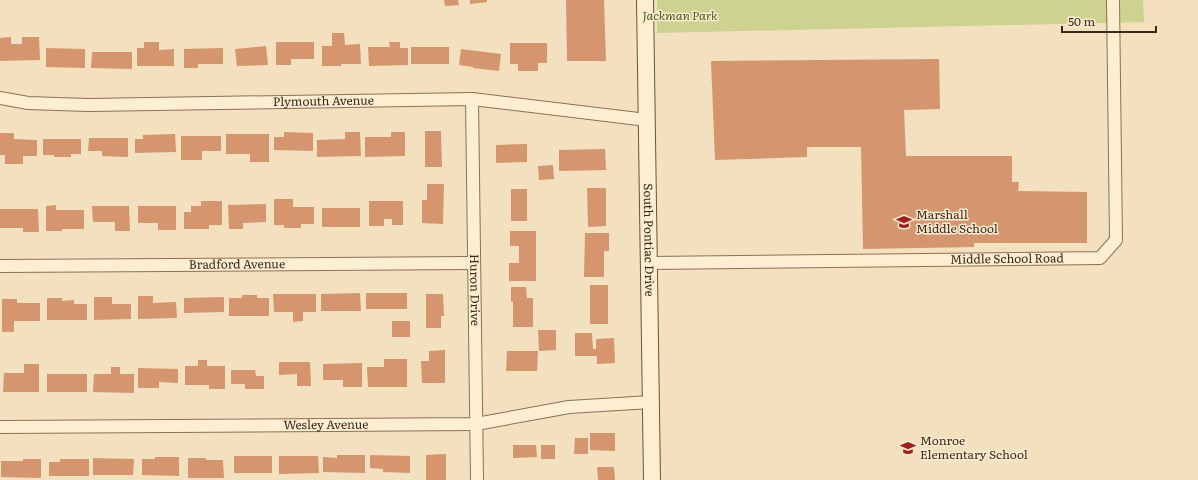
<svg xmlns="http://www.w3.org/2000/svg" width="1198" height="480" font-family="Literata,serif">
  <rect width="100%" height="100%" fill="#f3e0be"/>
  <!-- green -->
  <polygon fill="#cdd291" points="657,0 1143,0 1144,22 657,33"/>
  <!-- building -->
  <g fill="#d5956f">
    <polygon points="444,0 458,0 459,5 445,6"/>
    <polygon points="470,0 487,0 487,2 470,4"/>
    <polygon points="566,0 604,0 606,61 567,61"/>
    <polygon points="332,33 344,33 345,45 360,44 361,64 341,64 341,66 322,66 322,46 332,46"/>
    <polygon points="11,37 11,44 22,44 22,37 39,37 40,60 0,61 0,38"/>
    <polygon points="144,42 159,42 159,50 174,49 174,66 137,66 137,48 144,48"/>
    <polygon points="276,42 314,42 314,59 291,59 291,65 276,65"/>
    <polygon points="389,42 400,42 400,48 408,48 408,65 369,66 368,47 390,47"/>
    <polygon points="510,43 547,43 547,63 538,63 538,71 518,71 518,64 510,64"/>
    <polygon points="266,46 268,65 237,66 235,49"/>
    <rect x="411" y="47" width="38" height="17"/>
    <polygon points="46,48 85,49 85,68 46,67"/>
    <polygon points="223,48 223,64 198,64 198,68 184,68 184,49"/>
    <polygon points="461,49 501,54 499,71 473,68 473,67 459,65"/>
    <polygon points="92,52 132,52 132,69 91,68"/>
    <polygon points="939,59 940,109 904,110 906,156 1012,156 1012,182 1019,182 1018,191 1087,192 1087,243 974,243 974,247 863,249 861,147 807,147 807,157 715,160 711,61"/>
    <polygon points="425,131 441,131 442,167 425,167"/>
    <polygon points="284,132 313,133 313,151 274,150 274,137 284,137"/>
    <polygon points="345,132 360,132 361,156 317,157 317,140 345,139"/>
    <polygon points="391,132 405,132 405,156 365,157 365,137 391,137"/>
    <polygon points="0,133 14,133 14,139 37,140 37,156 23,156 23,164 5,164 5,155 0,155"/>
    <polygon points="175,134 176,152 135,153 135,139 143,139 143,135"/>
    <polygon points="226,134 269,134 269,162 250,162 250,154 226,154"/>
    <polygon points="181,136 221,136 221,151 202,151 202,160 181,160"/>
    <polygon points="89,138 128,138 128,157 102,156 102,151 88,151"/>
    <polygon points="43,139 81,139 81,154 71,154 71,157 54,157 54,155 43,155"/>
    <polygon points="527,144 527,162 496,163 496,145"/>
    <polygon points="605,149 606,170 559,171 559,150"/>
    <polygon points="553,165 554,179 539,180 538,166"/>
    <polygon points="427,184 444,184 443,224 422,223 422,200 427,200"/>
    <polygon points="587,188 606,188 606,226 588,227"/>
    <rect x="511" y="189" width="16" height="32"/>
    <polygon points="274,199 293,199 293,207 314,207 314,224 301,224 301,228 284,228 284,225 274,225"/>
    <polygon points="201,201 222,201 222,225 209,225 209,229 184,229 184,212 191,212 191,206 201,206"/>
    <polygon points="369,201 403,201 403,225 392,225 392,219 384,219 384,226 369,226"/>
    <polygon points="266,204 266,222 243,223 243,229 229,229 228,205"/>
    <polygon points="56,205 56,210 84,210 84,229 62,229 62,231 46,231 46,206"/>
    <polygon points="92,206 129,206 130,231 115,231 115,222 93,222"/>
    <polygon points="138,206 176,206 176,230 158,230 158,223 138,223"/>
    <rect x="322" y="208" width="38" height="19"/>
    <polygon points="0,209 38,209 39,232 23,232 23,228 0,228"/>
    <polygon points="510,231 536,231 536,281 509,281 509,263 519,263 519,246 510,246"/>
    <polygon points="585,233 609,233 609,251 604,251 604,277 584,277"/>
    <rect x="590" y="285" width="18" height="39"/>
    <polygon points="511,287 526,287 527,298 533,298 533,327 513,327 513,302 511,302"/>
    <polygon points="360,293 361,311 321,311 321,294"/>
    <rect x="366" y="293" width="41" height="16"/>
    <polygon points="273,294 316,294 316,312 303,312 303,321 293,322 293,312 274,312"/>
    <polygon points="426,294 443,294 444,316 441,316 441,328 426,328"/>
    <polygon points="242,295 257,295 257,298 269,298 269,316 229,316 229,298 242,298"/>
    <polygon points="138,296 153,296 153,303 176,302 177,318 138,319"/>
    <polygon points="94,297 112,297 112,304 131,304 131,319 94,320"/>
    <polygon points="224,297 224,312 184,313 184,298"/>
    <polygon points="47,298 62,298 62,301 74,300 74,304 87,304 87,320 47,320"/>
    <polygon points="2,299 17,299 17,303 40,303 40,321 14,321 14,332 2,332"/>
    <rect x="392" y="321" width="18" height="16"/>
    <polygon points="538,330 556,330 556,350 539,351"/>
    <polygon points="575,333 592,333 593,349 596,349 596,339 614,338 615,363 597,364 597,356 575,356"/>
    <polygon points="445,350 445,383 422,383 421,361 429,361 429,351"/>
    <polygon points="507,351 538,351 537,371 506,371"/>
    <polygon points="384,359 407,359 407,387 368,387 367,367 384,367"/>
    <polygon points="198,360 207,360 207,366 225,366 225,389 209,389 209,385 185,385 185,366 198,366"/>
    <polygon points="279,362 310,362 311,386 297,386 297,374 279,375"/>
    <polygon points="362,363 362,387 343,387 343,380 323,380 323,364"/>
    <polygon points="24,364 39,364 39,392 3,392 4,373 24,373"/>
    <polygon points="111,367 120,367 120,374 134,374 134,393 93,392 94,374 111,374"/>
    <polygon points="138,368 178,369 178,383 159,382 159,388 138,388"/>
    <polygon points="231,370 255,370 256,376 264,376 264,389 245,389 245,384 231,384"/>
    <rect x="47" y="374" width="40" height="18"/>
    <polygon points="590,433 615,433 615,451 590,450"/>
    <polygon points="575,438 588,438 588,454 574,454"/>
    <polygon points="513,445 536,445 537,457 513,458"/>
    <rect x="541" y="445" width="14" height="14"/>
    <polygon points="446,454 446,480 426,480 426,455"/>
    <polygon points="337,455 365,455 365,473 323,472 323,457 337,458"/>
    <polygon points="370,455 410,456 410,473 383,472 383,469 370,468"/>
    <rect x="234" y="456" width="38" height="17"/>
    <polygon points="279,456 318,456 319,473 279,474"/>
    <polygon points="155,457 179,457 179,476 142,475 142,459 155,459"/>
    <polygon points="93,458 134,459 133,475 93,475"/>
    <polygon points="188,458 206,458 206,460 223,460 224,478 188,478"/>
    <polygon points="23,459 41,459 41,478 1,477 1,461 23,461"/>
    <polygon points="60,459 89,459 89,476 49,476 49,462 60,462"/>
    <polygon points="597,467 614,467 615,480 598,480"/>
  </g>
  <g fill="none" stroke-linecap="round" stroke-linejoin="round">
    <!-- street casing -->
    <g stroke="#8d7054" stroke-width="14">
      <g id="street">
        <path id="s1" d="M0,98L28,103L88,105L472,99L647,120"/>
        <path id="s2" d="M472,99L477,480"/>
        <path id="s3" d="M649,263L1100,258L1116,240L1113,0"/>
        <path id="s4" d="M0,266L473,263"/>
        <path id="s5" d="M0,427L476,424L569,407L651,402"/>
      </g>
    </g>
    <!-- secondary casing -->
    <g stroke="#6f5138" stroke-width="18">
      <g id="secondary">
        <path id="s6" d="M645,0L652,480"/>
      </g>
    </g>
    <!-- street -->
    <use href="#street" stroke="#fdeed2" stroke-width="12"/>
    <!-- secondary -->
    <use href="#secondary" stroke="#fdeed2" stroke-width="16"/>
  </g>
  <!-- icons -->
  <defs>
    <g id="school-bare" transform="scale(1.2)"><path d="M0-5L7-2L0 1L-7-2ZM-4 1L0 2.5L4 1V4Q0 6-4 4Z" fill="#a31d25" stroke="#f9ebce" stroke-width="2.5" paint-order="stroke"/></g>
  </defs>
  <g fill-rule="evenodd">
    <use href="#school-bare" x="904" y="222"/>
    <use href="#school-bare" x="908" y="448"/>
  </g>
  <g text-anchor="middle" stroke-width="3" stroke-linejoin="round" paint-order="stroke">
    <!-- park labels -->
    <g font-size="12" font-style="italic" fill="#4e5a1f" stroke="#f9ebce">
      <text x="680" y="20">Jackman Park</text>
    </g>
    <!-- street labels -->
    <g font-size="12" fill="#3b291b" stroke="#f9ebce">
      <text dy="4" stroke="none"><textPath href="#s1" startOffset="324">Plymouth Avenue</textPath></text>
      <text dy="4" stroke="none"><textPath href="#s6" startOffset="240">South Pontiac Drive</textPath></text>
      <text dy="4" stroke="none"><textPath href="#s3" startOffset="358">Middle School Road</textPath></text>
      <text dy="4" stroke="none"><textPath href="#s4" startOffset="237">Bradford Avenue</textPath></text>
      <text dy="4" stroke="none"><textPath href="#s2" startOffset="191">Huron Drive</textPath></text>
      <text dy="4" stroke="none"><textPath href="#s5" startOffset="326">Wesley Avenue</textPath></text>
    </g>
    <!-- poi labels -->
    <g font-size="12" fill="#3b291b" stroke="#f9ebce" text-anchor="start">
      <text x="916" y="219">Marshall<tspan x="916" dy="14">Middle School</tspan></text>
      <text x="920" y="445">Monroe<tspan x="920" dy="14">Elementary School</tspan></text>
    </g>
  </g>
  <!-- scale -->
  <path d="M1062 26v6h94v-6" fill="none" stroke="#3b291b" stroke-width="2"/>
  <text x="1068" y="26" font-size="12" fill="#3b291b" stroke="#f9ebce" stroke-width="3" paint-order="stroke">50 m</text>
</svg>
